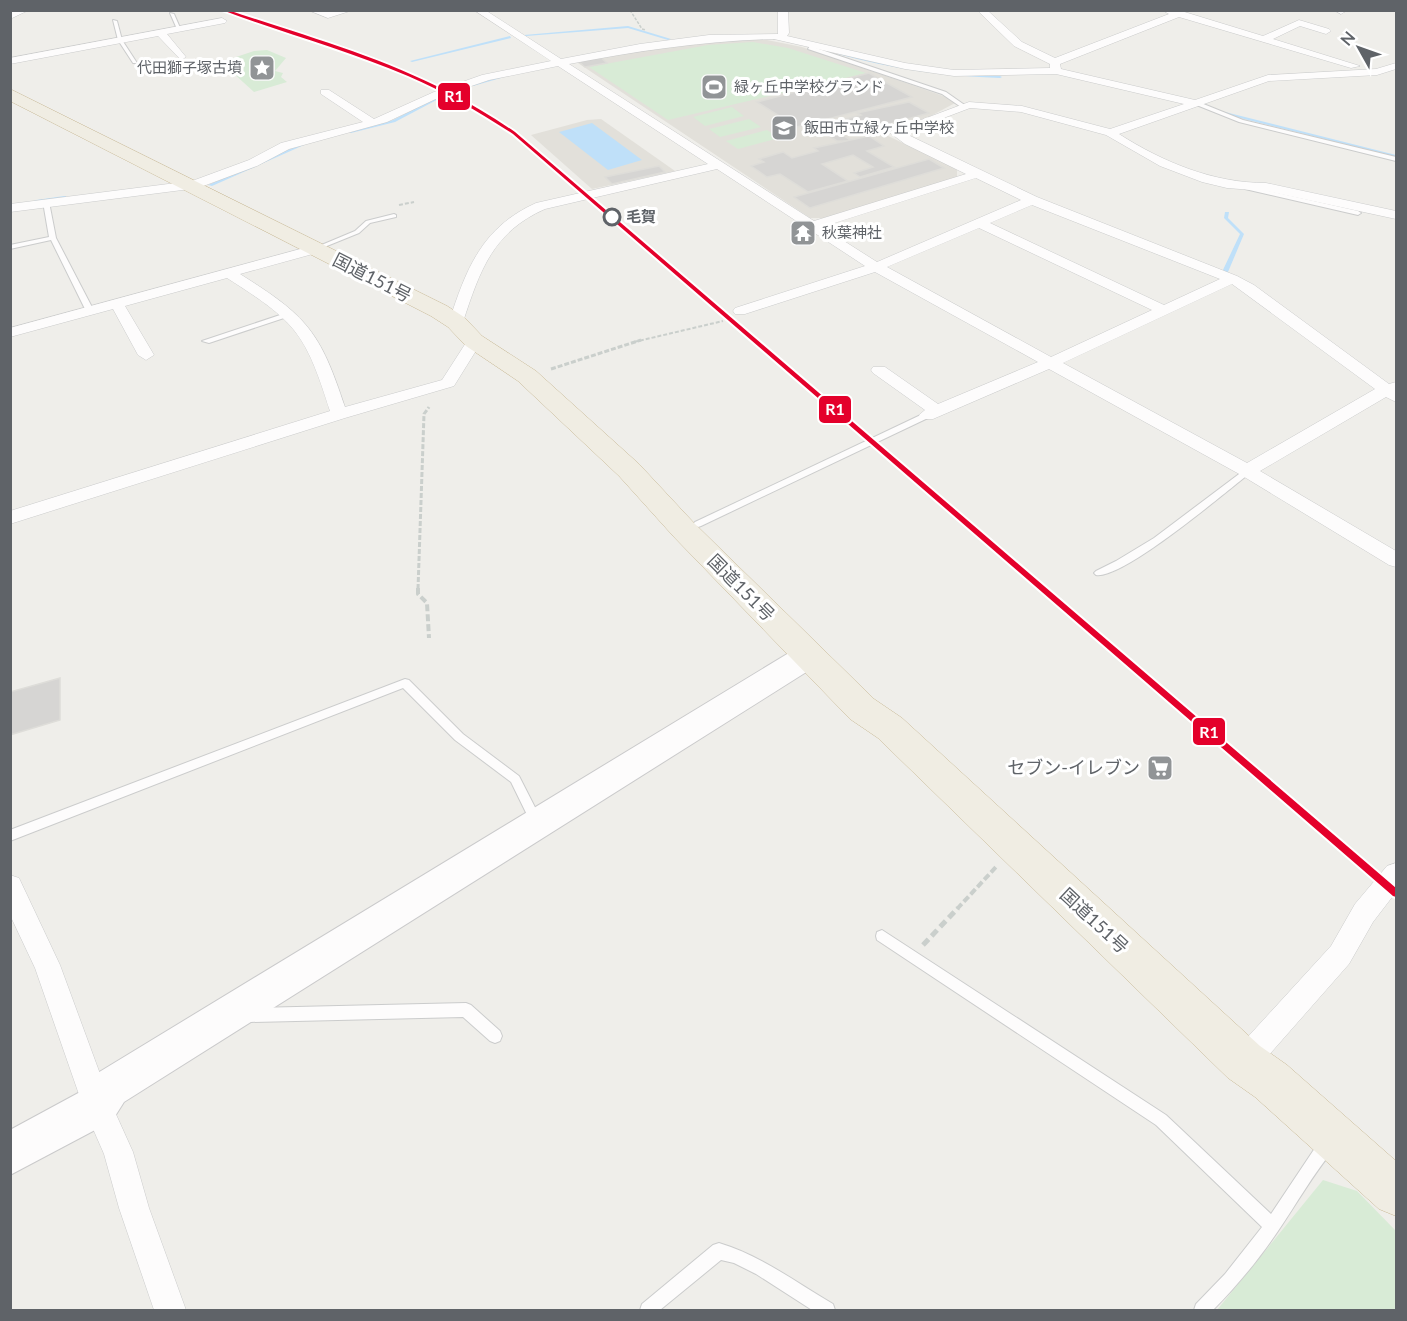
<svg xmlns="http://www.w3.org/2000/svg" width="1407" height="1321" font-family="Lato,'Noto Sans JP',sans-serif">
  <rect width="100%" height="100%" fill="#efeeea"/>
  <!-- education -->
  <g fill="#e2e0da">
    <polygon points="762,39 802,47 952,99 955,103 929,117 885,130 884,134 957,169 957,177 824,218 810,218 575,61 718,40"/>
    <polygon points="601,119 675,171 592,189 531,135 587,120"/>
  </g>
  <!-- green -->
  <g fill="#d8ebd6">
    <polygon points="753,42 788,48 866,73 668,120 589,67 708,45"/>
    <polygon points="267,50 286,58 275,71 283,73 281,77 287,82 254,92 221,62 254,51"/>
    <polygon points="732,107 744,116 705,126 693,117"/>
    <polygon points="749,119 761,127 720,137 709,129"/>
    <polygon points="767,130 779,138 738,149 726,141"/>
    <polygon points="1323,1180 1357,1191 1396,1231 1396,1310 1217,1310"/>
  </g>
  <!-- water -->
  <polygon fill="#bfe0f9" points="592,123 642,160 608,170 559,132"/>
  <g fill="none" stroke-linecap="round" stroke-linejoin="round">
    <!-- stream -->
    <g fill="#bfe0f9" fill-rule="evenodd">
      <polygon points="628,26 671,39 668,40 628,28 526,36 524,35"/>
      <polygon points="510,36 511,38 412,62 410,61"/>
      <path d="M839,52C892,66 945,74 1000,76L1002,77L1000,78C945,76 891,69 838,54Z"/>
      <polygon points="498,77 501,78 473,86 471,85"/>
      <polygon points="443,94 446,95 395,122 351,133 349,132 393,120"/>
      <polygon points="1221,111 1396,155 1396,157 1220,113 1220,111"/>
      <polygon points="301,144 304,145 212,186 208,185"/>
      <polygon points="64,196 66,196 66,198 36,202 34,201 36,200"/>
      <polygon points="1225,212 1229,212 1228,218 1244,234 1228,272 1225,274 1222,272 1240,234 1224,218"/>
    </g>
  </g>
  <!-- building -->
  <g fill="#d6d5d3" stroke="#deddd9" stroke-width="1.5">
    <polygon points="600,57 607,63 585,67 578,61"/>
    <polygon points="869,73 912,97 797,127 757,102"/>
    <polygon points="909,102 929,113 857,133 838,121 861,115 857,113"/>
    <polygon points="826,120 846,126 843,127 850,131 841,134 852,141 837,141 816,128 825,126 818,122"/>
    <polygon points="869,136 884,146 867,151 894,167 860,177 854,173 873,167 853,155 822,164 848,181 808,192 780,174 767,177 751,166 764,162 759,159 783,152 792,158 818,151 814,148"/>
    <polygon points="929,159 944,168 810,208 794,197"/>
    <polygon points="659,166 665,172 612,184 605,177"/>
    <polygon points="60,678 60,720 10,735 10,692"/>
  </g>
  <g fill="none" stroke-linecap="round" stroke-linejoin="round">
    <!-- lane casing -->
    <g stroke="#cbcccc" stroke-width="2">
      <g id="lane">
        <polygon points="82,10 101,10 99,11"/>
        <polygon points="170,13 174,14 181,30 177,29"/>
        <polygon points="113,20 117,21 122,40 137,63 133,63 118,40"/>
        <polygon points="811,44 815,45 813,47 946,92 966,106 961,107 942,94 808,49"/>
        <polygon points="1196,101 1243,120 1396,157 1396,161 1239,122 1194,104 1193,103"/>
        <polygon points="1247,186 1358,211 1361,213 1358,215 1245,189 1244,188"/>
        <polygon points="46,200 49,202 56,238 94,311 93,313 86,311 51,240 10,249 10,245 49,237 43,202"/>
        <polygon points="394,214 396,215 396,217 370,223 359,233 317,250 312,249 355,231 366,221"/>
        <polygon points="286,313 293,315 209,343 202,341"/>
        <polygon points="927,412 930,413 930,417 701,526 698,527 693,524 695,522"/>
        <path d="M1247,468L1250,469V473C1226,492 1122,580 1096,575L1094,573L1096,571L1116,561L1154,538Z"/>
        <polygon points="405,679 409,680 463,734 519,776 543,823 541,827 537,828 533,827 511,782 455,740 403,688 10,841 10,830"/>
        <path d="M882,930L1166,1115L1271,1214L1315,1148L1324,1139L1329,1137L1334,1139L1336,1144L1334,1149C1313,1174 1297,1203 1278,1231C1259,1259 1237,1286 1213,1310H1194L1196,1304L1225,1274L1262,1227L1156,1125L877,940L876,936L877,932Z"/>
        <polygon points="466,1003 471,1005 500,1031 502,1036 500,1041 495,1043 490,1041 463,1017 249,1022 244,1020 242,1015 244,1010 249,1008"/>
        <path d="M719,1243C762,1256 795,1282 833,1304L835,1310H812L756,1274L734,1263L721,1260L660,1310H640L642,1304L713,1245Z"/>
      </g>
    </g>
    <!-- street casing -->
    <g stroke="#cbcccc" stroke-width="1">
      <g id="street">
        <polygon points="15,10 29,10 10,19 10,12"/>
        <polygon points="308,10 353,10 328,18"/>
        <path d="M474,10H485L561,59L640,44L709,35L778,34V10H788L789,33L787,36L905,63L954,70L1050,68V64L1014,46L977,10H987L1022,42L1055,58L1169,14L1162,10H1178L1263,36L1299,20L1329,29L1331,31L1326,34L1300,26L1273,39L1360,66L1351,68L1179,17L1060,64L1061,69L1195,100L1268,75L1376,69L1396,63V69L1377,75L1269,81L1119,134C1163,162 1213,183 1266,183L1396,211V219L1266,191L1227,188L1202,182L1160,166L1106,135L1021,112L970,108L904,133L1037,197L1237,276L1254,285L1389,384L1396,382V402L1386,397L1260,471L1396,551V567L1389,565L1241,475L1049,369L933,419H921L919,415L925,410L873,373L871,370L873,367H885L938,404L1038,362L875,272L745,314H735L733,311L735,308L865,266L717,169L545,209C493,232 480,270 463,322L461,325H451L449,322C466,269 482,227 536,203L708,164L558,66L489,80L442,96L387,122L289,149L257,166L198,188L10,212V204L192,181L249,160L281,143L363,122L321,94V90H329L374,119L434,92L482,75L551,61ZM774,39L905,69L954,76L1056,74L1184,104L1110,129L1022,106L969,102L889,132L905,144L966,174L814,221L569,64C637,51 704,41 774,39ZM976,178L1021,200L877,262L822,227ZM1032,205L1220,279L1164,305L990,223ZM979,228L1152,310L1051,357L887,267ZM1232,284L1375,389L1247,463L1063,363Z"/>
        <polygon points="1334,10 1345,10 1346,11 1341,14"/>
        <polygon points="222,18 227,21 225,23 167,34 186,57 181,60 158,36 10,64 10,58"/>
        <path d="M315,245L320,246V252L240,274C307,316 320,331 345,407L442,380L469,338H479L482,341L454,386L345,418L10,524V511L330,411C305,332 296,322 227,278L125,306L154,355L146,360L138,355L113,309L10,337V328Z"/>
        <polygon points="1396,863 1396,892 1373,922 1349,964 1254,1072 1244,1076 1234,1072 1230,1062 1234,1052 1331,946 1355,904 1387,866"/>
        <polygon points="10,875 19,878 60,965 110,1101 133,1152 149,1208 186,1310 154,1310 119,1208 104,1154 83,1106 35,968 10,915"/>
      </g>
    </g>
    <!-- secondary casing -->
    <g stroke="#cacacb" stroke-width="2">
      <polygon id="secondary" points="808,644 819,648 823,656 819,664 124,1102 112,1121 10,1175 10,1130 82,1091 96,1074 797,648"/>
    </g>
    <!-- highway casing -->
    <g stroke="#c8b996" stroke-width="1">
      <polygon id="highway" points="10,89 447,306 464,317 482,336 536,371 639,464 694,523 874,699 902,718 1260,1046 1287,1065 1396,1161 1396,1216 1379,1209 1255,1097 1228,1078 878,738 850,719 674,537 619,476 518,381 466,346 448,327 431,316 10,101"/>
    </g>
    <!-- path-far4 -->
    <polyline stroke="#cacfcc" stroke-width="1.5" stroke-dasharray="3 1.5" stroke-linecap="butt" points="630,10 642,29 646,30"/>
    <!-- path-far3 -->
    <g stroke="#cacfcc" stroke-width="2" stroke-dasharray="4 2" stroke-linecap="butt">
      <polyline points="399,205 414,202"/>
      <polyline points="634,342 723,321"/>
    </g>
    <!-- path-far2 -->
    <g stroke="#cacfcc" stroke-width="3" stroke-dasharray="5 2" stroke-linecap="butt">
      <polyline points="551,369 641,340"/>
      <polyline points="418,589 424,414 429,407"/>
    </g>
    <!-- path-far1 -->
    <g stroke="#cacfcc" stroke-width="4" stroke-dasharray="7 3" stroke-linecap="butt">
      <polyline points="418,588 418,594 427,603 429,638"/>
      <polyline points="957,909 996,867"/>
    </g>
    <!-- path -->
    <polyline stroke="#cacfcc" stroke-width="5" stroke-dasharray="8 4.5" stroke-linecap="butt" points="923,945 958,908"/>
    <!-- lane -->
    <use href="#lane" fill="#fdfcfc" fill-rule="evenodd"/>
    <!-- street -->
    <use href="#street" fill="#fdfcfc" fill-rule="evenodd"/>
    <!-- secondary -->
    <use href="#secondary" fill="#fdfcfc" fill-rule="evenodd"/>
    <!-- highway -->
    <use href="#highway" fill="#f0ede3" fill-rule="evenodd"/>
    <!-- rail-1 casing -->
    <g stroke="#fff" stroke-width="4">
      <path id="rail-1" d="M222,10H228C302,35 379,56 448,92C472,104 494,118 515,132L1396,888V897L1393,896L513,134C479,112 445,92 408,76C347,50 283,33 222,10Z"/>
    </g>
    <!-- rail-1 -->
    <use href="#rail-1" fill="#e4002b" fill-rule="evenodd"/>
  </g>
  <!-- icons -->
  <defs>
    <g id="sight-square" transform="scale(1.35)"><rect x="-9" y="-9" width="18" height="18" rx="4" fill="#919496" stroke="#fff"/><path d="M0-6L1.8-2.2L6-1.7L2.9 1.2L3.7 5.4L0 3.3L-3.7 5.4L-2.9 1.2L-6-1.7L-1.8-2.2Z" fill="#fff"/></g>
    <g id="stadium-square" transform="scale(1.35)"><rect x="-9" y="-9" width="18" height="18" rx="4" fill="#919496" stroke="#fff"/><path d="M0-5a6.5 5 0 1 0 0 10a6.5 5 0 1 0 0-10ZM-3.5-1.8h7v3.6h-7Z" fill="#fff"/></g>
    <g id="school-square" transform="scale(1.35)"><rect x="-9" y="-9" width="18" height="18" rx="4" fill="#919496" stroke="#fff"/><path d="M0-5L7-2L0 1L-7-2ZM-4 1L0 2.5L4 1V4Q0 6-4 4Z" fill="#fff"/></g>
    <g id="temple-square" transform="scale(1.35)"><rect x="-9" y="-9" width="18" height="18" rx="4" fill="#919496" stroke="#fff"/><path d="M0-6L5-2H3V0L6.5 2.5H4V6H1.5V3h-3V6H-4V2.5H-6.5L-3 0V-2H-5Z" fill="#fff"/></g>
    <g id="supermarket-square" transform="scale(1.35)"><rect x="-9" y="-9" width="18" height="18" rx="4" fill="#919496" stroke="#fff"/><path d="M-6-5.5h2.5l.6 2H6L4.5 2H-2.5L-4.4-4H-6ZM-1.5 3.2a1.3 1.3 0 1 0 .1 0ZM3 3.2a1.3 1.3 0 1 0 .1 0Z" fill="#fff"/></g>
  </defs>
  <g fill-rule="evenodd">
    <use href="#sight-square" x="262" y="68"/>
    <use href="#stadium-square" x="714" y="87"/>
    <use href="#school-square" x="784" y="128"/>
    <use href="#temple-square" x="803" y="233"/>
    <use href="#supermarket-square" x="1160" y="768"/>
  </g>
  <!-- markers -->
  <circle fill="#fff" stroke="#5f6368" stroke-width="3" cx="612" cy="217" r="8"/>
  <g text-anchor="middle" stroke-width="6" stroke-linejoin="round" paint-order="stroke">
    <!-- far-poi labels -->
    <g font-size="15" fill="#5f6368" stroke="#fff" text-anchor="start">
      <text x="242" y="73" text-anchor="end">代田獅子塚古墳</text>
      <text x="734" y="92">緑ヶ丘中学校グランド</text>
      <text x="804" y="133">飯田市立緑ヶ丘中学校</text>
      <text x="822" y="238">秋葉神社</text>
    </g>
    <!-- far-stop labels -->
    <g font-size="15" font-weight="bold" fill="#5f6368" stroke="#fff" text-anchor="start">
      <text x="626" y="222">毛賀</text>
    </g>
    <!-- street labels -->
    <g font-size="18" fill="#5f6368" stroke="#fff">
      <text transform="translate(372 278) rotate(27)" y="6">国道151号</text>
      <text transform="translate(741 588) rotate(45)" y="6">国道151号</text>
      <text transform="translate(1094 921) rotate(43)" y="6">国道151号</text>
    </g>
    <!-- poi labels -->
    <g font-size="18" fill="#5f6368" stroke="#fff" text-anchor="end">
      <text x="1140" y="774">セブン-イレブン</text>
    </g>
  </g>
  <g stroke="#fff" stroke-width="2">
    <rect x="437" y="82" width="34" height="29" rx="6" fill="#e4002b"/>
    <rect x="818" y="395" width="34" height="29" rx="6" fill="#e4002b"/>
    <rect x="1192" y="717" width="34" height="29" rx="6" fill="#e4002b"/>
  </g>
  <g font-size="16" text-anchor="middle" font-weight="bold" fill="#fff">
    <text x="454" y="102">R1</text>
    <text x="835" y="415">R1</text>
    <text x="1209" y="738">R1</text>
  </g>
  <!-- border -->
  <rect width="1407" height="1321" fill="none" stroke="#5f6368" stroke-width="24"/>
  <!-- north arrow -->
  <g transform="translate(1359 48) rotate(310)" stroke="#ffffff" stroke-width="4.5" paint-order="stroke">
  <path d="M0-4.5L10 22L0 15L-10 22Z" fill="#5f6368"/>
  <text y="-9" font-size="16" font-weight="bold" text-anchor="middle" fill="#5f6368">N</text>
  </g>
</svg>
